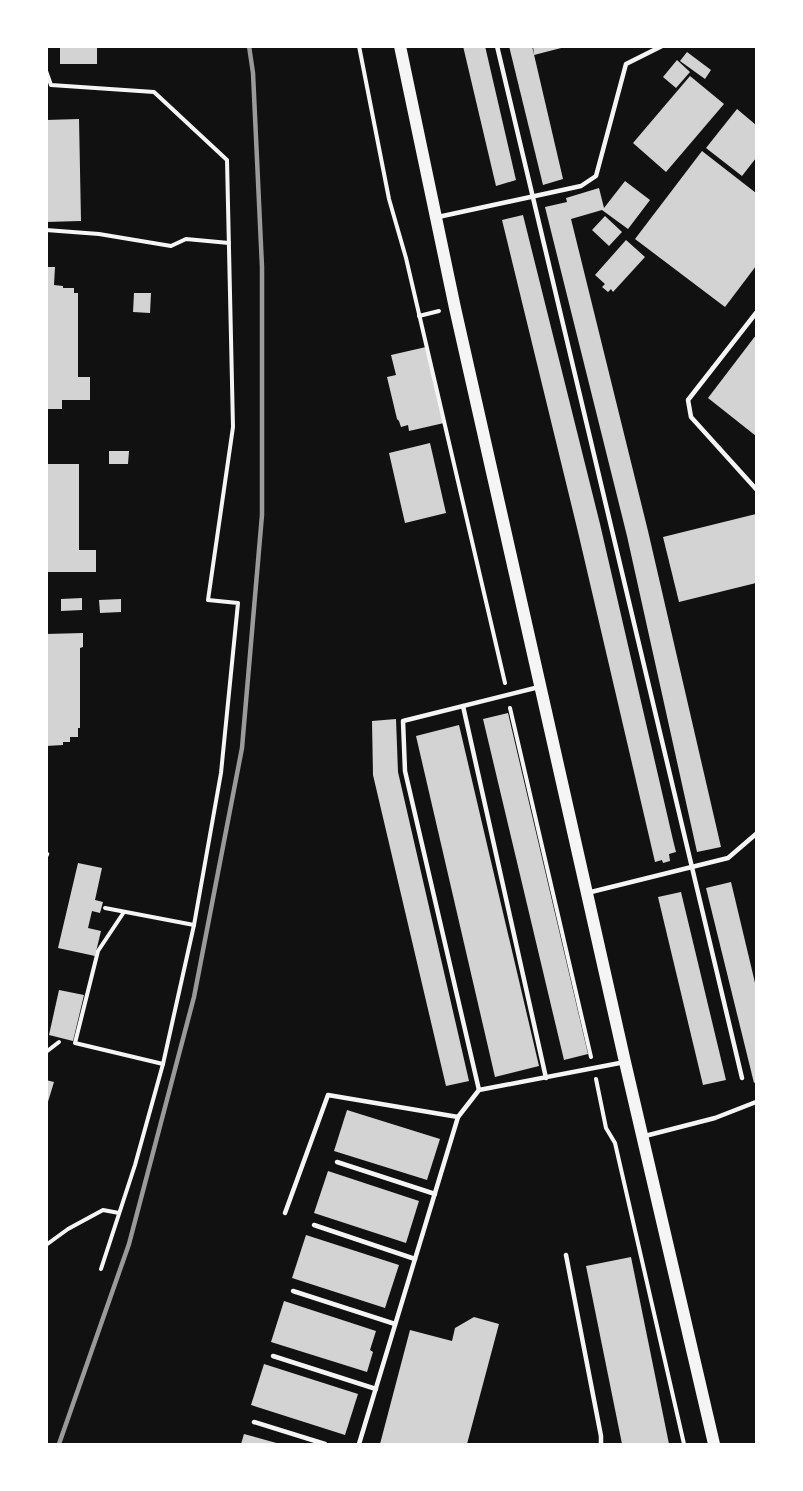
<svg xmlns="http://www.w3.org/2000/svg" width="803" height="1491" font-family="Overpass,sans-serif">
  <rect width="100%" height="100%" fill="#111"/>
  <!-- building -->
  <g fill="#d3d3d3">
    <rect x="60" y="46" width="37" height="18"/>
    <polygon points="463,46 485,46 516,180 496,186"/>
    <polygon points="509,46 532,46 563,179 543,185"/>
    <polygon points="533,46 565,46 565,47 534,55"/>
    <polygon points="687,52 711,70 705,79 680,61"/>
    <polygon points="677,60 690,72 676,88 663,77"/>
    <polygon points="690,76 724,104 666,172 633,143"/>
    <polygon points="737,109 756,125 756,158 742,176 706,148"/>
    <polygon points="79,119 81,221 46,222 46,120"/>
    <polygon points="702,151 756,193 756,266 725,307 635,239"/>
    <polygon points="625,181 650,200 628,229 602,210 571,219 648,531 721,847 697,852 627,536 545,207 567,202 566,198 599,188 604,208"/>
    <polygon points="523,215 600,524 673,840 676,852 669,854 670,861 663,863 662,860 655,862 578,532 502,220"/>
    <polygon points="605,216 622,232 609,246 592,230"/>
    <polygon points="626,240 645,257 613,292 611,289 608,292 602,287 605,284 595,275"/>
    <polygon points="46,267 55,267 54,285 63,286 63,288 74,288 74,293 78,293 78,377 90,377 90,400 62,400 62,409 46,409"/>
    <polygon points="134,293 151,293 150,313 133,312"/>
    <polygon points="756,335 756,436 708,398"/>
    <polygon points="426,347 444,423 409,431 408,425 401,427 399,421 397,419 387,377 396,375 391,355"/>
    <polygon points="430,443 446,513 405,523 389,453"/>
    <polygon points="109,451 129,451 128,464 109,464"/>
    <polygon points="46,464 79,464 79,550 96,550 96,572 46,572"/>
    <polygon points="756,514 756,583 679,602 663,537"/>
    <polygon points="82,598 82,610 61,611 61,599"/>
    <polygon points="121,599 121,612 100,613 99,600"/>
    <polygon points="83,633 83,647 80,648 80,728 78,728 78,737 70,737 70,742 63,742 63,745 46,746 46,634"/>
    <polygon points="508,713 588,1054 564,1060 483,719"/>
    <polygon points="396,719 398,772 469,1081 446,1086 373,775 372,721"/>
    <polygon points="459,725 539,1066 495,1077 416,736"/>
    <polygon points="78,863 102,868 95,900 103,902 100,913 92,911 88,928 101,931 95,956 58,948"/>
    <polygon points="731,882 756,987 756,1082 754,1083 706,888"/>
    <polygon points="681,892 726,1080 703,1085 658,897"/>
    <polygon points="59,990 84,995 73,1041 49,1035"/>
    <polygon points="46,1080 54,1082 47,1105 46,1105"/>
    <polygon points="347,1110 440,1139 427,1180 334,1151"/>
    <polygon points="328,1171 419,1201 406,1243 314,1213"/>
    <polygon points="306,1235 399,1265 385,1308 292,1278"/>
    <polygon points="631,1257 669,1444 622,1444 586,1266"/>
    <polygon points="284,1301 376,1331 370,1350 373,1352 367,1372 271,1342"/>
    <polygon points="474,1317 499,1324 467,1444 380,1444 410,1330 452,1341 455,1328"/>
    <polygon points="264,1364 358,1394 345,1435 251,1405"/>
    <polygon points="244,1434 280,1444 241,1444"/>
  </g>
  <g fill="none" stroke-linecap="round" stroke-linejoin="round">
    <!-- path -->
    <g stroke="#f5f5f5" stroke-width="4">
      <polyline points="359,46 389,199 406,258 505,683"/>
      <polyline points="46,71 51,85 154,92 227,160 233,427 208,600 238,603 221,773 194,925 163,1064 135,1165 101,1269"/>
      <polyline points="46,230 99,234 171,246 186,239 229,243"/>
      <polyline points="419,316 439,311"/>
      <polyline points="510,708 591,1057"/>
      <polyline points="105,908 194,925"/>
      <polyline points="124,912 98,951 75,1043 163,1064"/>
      <polyline points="46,1052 59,1042"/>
      <polyline points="596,1079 606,1128 615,1143 684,1444"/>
      <polyline points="46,1245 68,1229 103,1210 119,1213"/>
    </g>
    <!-- service -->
    <g stroke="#f5f5f5" stroke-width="4.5">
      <polyline points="497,46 742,1078"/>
      <polyline points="438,217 581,186 596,176 626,64 662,46"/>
      <polyline points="756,313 688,400 691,417 756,489"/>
      <polyline points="463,706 546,1078"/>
      <polyline points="46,856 47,854"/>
      <polyline points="587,893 728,858 756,834"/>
      <polyline points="479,1090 405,771 403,721 539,687"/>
      <polyline points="645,1136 715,1118 756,1102"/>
      <polyline points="337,1162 435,1194"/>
      <polyline points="285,1213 328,1095 458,1117"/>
      <polyline points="314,1225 415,1259"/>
      <polyline points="566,1255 601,1436 601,1444"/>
      <polyline points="293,1291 395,1324"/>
      <polyline points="273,1356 376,1389"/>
      <polyline points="254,1422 325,1444"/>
      <polyline points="359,1444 458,1117 479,1090 625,1062"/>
    </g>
    <!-- secondary -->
    <polyline stroke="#f5f5f5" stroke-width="12" points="400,46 455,308 625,1062 714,1444"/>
    <!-- rail -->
    <polyline stroke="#9a9a9a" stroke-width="4.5" points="59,1444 129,1244 194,997 242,748 262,515 262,267 253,73 249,46"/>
  </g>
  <!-- border -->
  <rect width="803" height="1491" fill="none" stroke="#ffffff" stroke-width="96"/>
</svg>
